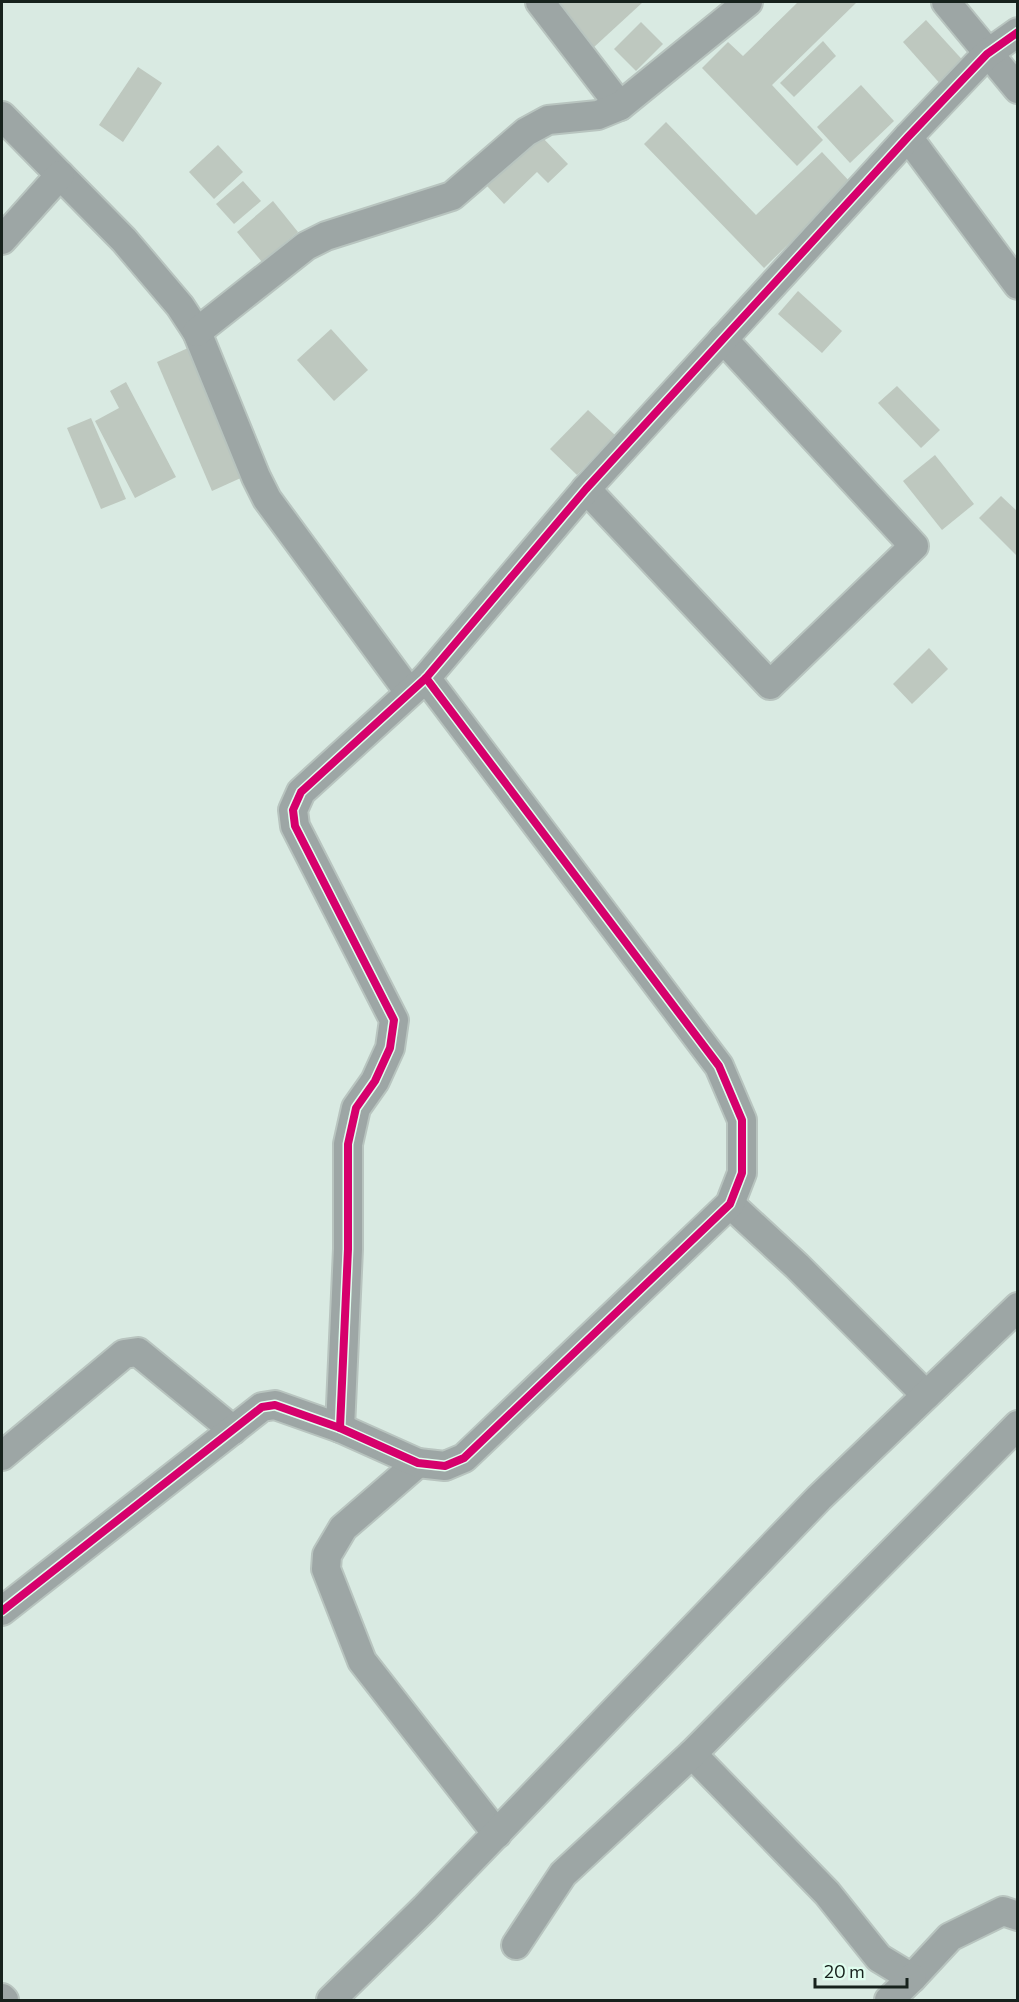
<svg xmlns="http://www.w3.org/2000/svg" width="1019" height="2002" font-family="Commissioner,sans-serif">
  <rect width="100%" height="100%" fill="#d9eae2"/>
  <!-- building -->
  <g fill="#bec8bf">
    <polygon points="550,2 643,2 593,48"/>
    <polygon points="798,2 857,2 772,85 823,140 797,166 702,68 728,42 743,56"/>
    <polygon points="926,20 968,66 943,87 903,42"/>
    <polygon points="641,22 663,44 636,71 614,49"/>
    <polygon points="823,41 836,56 794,97 780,83"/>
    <polygon points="138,67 162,83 123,142 99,125"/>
    <polygon points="861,85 894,121 850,163 817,127"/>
    <polygon points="666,122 756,215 822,152 851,183 764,268 644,144"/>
    <polygon points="540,135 568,164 548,183 537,172 504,204 487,186"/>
    <polygon points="218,145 243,172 214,199 189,172"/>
    <polygon points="243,181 261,201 234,224 216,204"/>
    <polygon points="273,201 298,232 262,262 237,232"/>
    <polygon points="798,291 842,331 822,353 778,314"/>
    <polygon points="331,329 368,370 334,401 297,360"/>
    <polygon points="188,348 243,477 212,491 157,362"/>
    <polygon points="126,382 176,477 135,498 95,421 119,408 110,391"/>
    <polygon points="897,386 940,430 921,448 878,403"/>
    <polygon points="588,410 615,435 577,475 550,449"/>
    <polygon points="91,418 126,499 101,509 67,428"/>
    <polygon points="935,455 974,504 942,530 903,481"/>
    <polygon points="1001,496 1018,512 1018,557 979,518"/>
    <polygon points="929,648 948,669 912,704 893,684"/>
  </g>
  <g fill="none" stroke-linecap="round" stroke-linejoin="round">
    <!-- street casing -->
    <g stroke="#b8c4bf" stroke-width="32">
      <g id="street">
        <polyline points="540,2 620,106"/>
        <polyline points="946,2 1018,89"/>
        <polyline points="2,116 124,240 180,306 197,332 256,477 267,499 409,692"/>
        <polyline points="908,137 1018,285"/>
        <polyline points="2,240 60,175"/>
        <polyline points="197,332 306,246 326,236 452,196 526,132 548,120 598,115 620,106 748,2"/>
        <polyline points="586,489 770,685 914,546 723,339"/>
        <polyline points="730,1204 797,1266 926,1395"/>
        <polyline points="340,1428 348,1249 348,1144 356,1108 375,1081 390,1048 394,1020 295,826 293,810 301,792 426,678 586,489 908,137 987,54 1018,32"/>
        <polyline points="2,1456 124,1354 138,1352 233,1430"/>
        <polyline points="418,1463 343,1528 327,1555 326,1569 362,1661 497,1834"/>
        <polyline points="2,1611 262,1407 275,1405 340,1428 418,1463 445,1466 464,1458 730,1204 742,1173 742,1120 719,1066 426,678"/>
        <polyline points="692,1754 827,1893 879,1958 912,1978 950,1937 1003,1911 1018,1916"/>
        <polyline points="516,1945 563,1874 692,1754 1018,1425"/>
        <polyline points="2,1998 4,2000"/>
        <polyline points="331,2000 425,1908 819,1498 1018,1307"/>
        <polyline points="889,2000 912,1978"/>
      </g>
    </g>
    <!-- street -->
    <use href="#street" stroke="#9da6a5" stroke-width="28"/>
    <!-- cycleway casing -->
    <g stroke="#e0feef" stroke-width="11">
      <g id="cycleway">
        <polyline points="340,1428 348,1249 348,1144 356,1108 375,1081 390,1048 394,1020 295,826 293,810 301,792 426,678 586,489 908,137 987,54 1018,32"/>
        <polyline points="2,1611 262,1407 275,1405 340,1428 418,1463 445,1466 464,1458 730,1204 742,1173 742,1120 719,1066 426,678"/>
      </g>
    </g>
    <!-- cycleway -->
    <use href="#cycleway" stroke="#d6006c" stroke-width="8"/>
  </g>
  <!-- border -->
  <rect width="1019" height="2002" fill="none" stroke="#17221d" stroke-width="6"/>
  <!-- scale -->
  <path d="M815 1978v9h92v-9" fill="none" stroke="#17221d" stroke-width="3"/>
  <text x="824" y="1978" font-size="18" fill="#17221d" stroke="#e0feef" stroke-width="4.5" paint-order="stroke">20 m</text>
</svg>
